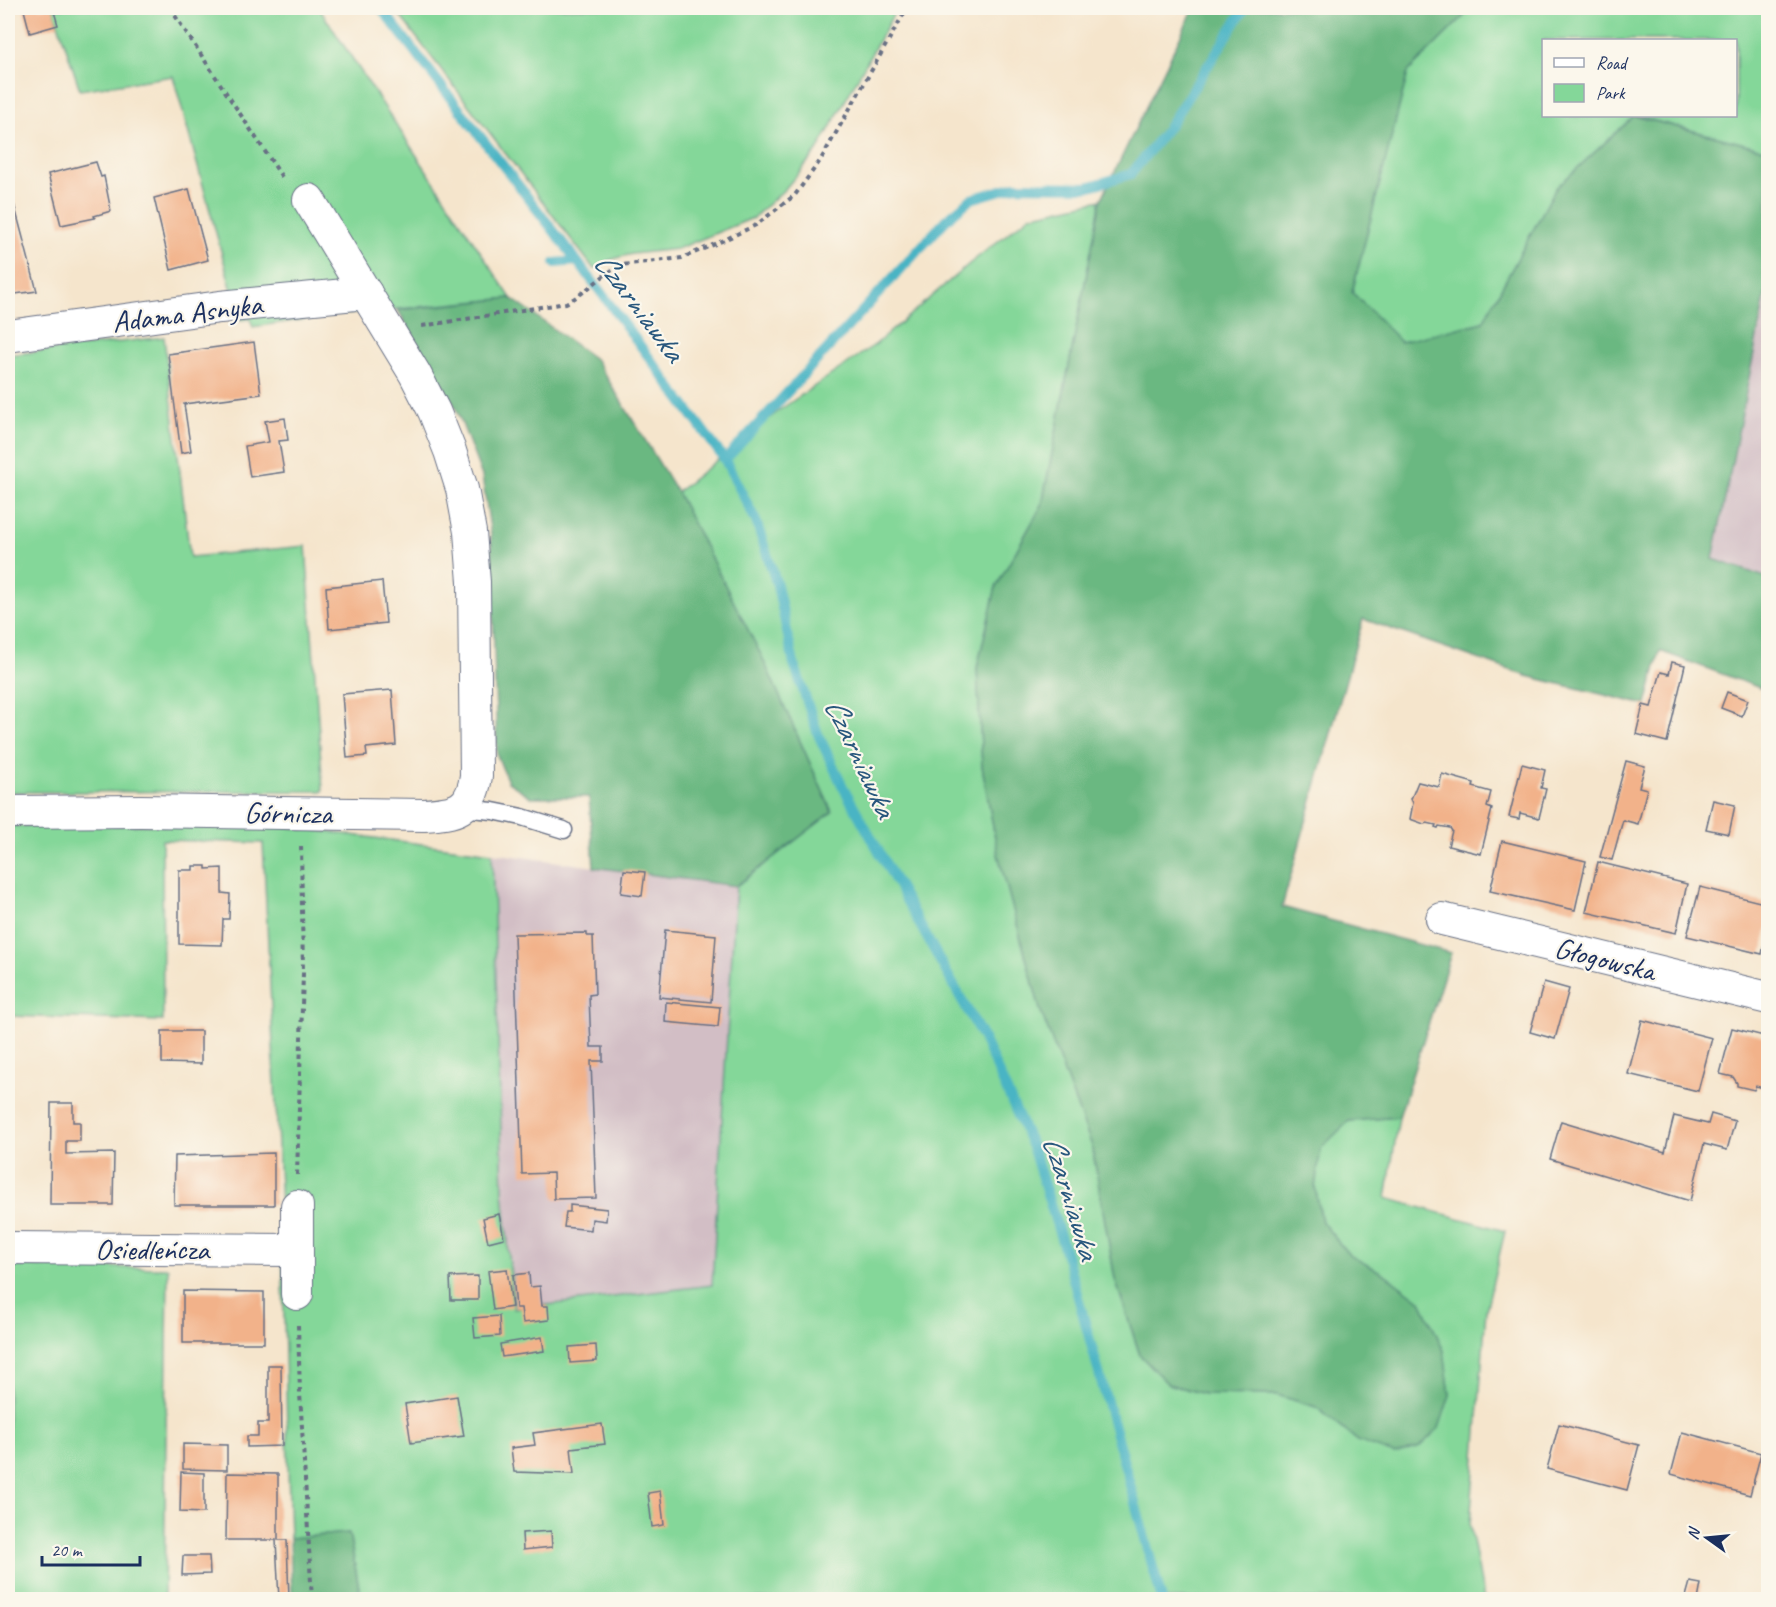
<svg xmlns="http://www.w3.org/2000/svg" width="1776" height="1607" font-family="Caveat,sans-serif">
  <rect width="100%" height="100%" fill="#fbf7ec"/>
  <filter id="ink" filterUnits="userSpaceOnUse"><feTurbulence type="fractalNoise" baseFrequency=".0167" numOctaves="2"/><feDisplacementMap in="SourceGraphic" scale="12" xChannelSelector="R" yChannelSelector="G"/><feConvolveMatrix kernelMatrix="1 2 1 2 8 2 1 2 1" color-interpolation-filters="sRGB"/></filter>
  <filter id="wash" filterUnits="userSpaceOnUse"><feTurbulence type="fractalNoise" baseFrequency=".008" numOctaves="4" result="noise"/><feDisplacementMap in="SourceGraphic" scale="24" xChannelSelector="R" yChannelSelector="G"/><feGaussianBlur stdDeviation="1.35" result="paint"/><feColorMatrix in="noise" values="0 0 0 0 0 0 0 0 0 0 0 0 0 0 0 0 0 1.4 0 .05"/><feComposite in="paint" operator="in"/></filter>
  <g filter="url(#wash)">
    <rect width="100%" height="100%" fill="#f5e5cc"/>
    <!-- industrial -->
    <g fill="#d2bec5">
      <polygon points="1768,282 1768,578 1713,559"/>
      <polygon points="492,853 736,886 712,1285 514,1309 503,1191"/>
    </g>
    <!-- green -->
    <g fill="#84d799" stroke="#50837c" stroke-width="1.5">
      <polygon points="53,8 319,8 511,298 335,315 253,327 250,319 240,320 173,76 80,90"/>
      <polygon points="394,8 897,8 817,151 785,189 753,218 677,249 632,254 610,260 594,269"/>
      <polygon points="1472,8 1768,8 1768,150 1636,116 1736,116 1736,40 1544,40 1544,116 1634,116 1556,188 1483,322 1401,343 1352,293 1408,71"/>
      <polygon points="1101,200 1042,505 996,587 977,668 982,766 998,854 1040,1009 1092,1146 1115,1279 1140,1355 1168,1384 1204,1394 1277,1395 1316,1407 1358,1441 1450,1395 1444,1351 1421,1301 1349,1255 1322,1222 1315,1187 1321,1147 1349,1121 1399,1117 1386,1198 1505,1231 1486,1310 1470,1524 1484,1599 361,1599 349,1533 290,1538 281,1207 263,843 162,840 163,1021 8,1016 8,826 265,824 492,853 503,1191 514,1309 712,1285 736,886 832,812 761,655 677,492 781,409 876,344 969,264 1030,216"/>
      <polygon points="164,337 190,557 306,546 323,791 8,792 8,355"/>
      <polygon points="8,1266 168,1268 164,1599 8,1599"/>
    </g>
    <!-- forest -->
    <g fill="#6bb881" stroke="#437470" stroke-width="1.5">
      <polygon points="1194,8 1472,8 1408,72 1352,292 1401,342 1483,322 1556,188 1634,116 1768,150 1768,282 1713,559 1768,578 1768,691 1660,651 1646,705 1527,676 1363,619 1282,907 1451,953 1399,1117 1349,1121 1321,1148 1315,1187 1322,1222 1349,1255 1386,1275 1421,1301 1444,1351 1450,1395 1439,1428 1418,1448 1394,1454 1358,1441 1316,1407 1277,1395 1204,1394 1168,1384 1140,1355 1115,1279 1092,1146 1040,1009 998,854 982,766 977,668 996,587 1042,505 1101,200"/>
      <polygon points="511,298 596,360 677,492 761,655 832,812 736,886 594,867 589,797 531,797 508,782 497,755 491,535 482,476 456,408 398,310"/>
      <polygon points="349,1533 361,1599 292,1599 290,1538"/>
    </g>
    <g fill="none" stroke-linecap="round" stroke-linejoin="round">
      <!-- stream -->
      <g stroke="#48b4c4" stroke-width="10">
        <polyline points="381,8 594,283 725,460 756,521 777,585 794,664 818,734 843,787 982,1036 1033,1149 1068,1261 1162,1600"/>
        <polyline points="555,263 577,261"/>
        <polyline points="725,460 947,219 971,199 1015,186 1087,187 1131,174 1167,129 1245,8"/>
      </g>
    </g>
    <g id="blocks">
      <!-- building -->
      <g fill="#f2b28a">
        <polygon points="32,8 53,8 58,25 30,33 24,10"/>
        <polygon points="96,162 101,177 104,176 111,211 94,216 95,218 61,225 48,174"/>
        <polygon points="8,181 37,291 8,295"/>
        <polygon points="189,189 208,260 171,270 154,198"/>
        <polygon points="254,342 261,394 184,404 191,451 181,453 168,354"/>
        <polygon points="285,418 288,440 279,441 284,472 250,477 245,446 269,442 265,421"/>
        <polygon points="382,581 386,623 329,629 326,587"/>
        <polygon points="1672,662 1685,665 1667,742 1636,734 1643,705 1651,707 1661,672 1669,674"/>
        <polygon points="392,690 396,745 366,748 367,756 347,758 342,694"/>
        <polygon points="1727,692 1748,700 1742,716 1721,708"/>
        <polygon points="1626,761 1645,766 1639,787 1647,789 1638,824 1623,820 1612,860 1600,857"/>
        <polygon points="1522,764 1545,770 1541,788 1546,789 1539,818 1520,813 1519,819 1509,817"/>
        <polygon points="1442,774 1474,783 1473,787 1491,792 1487,807 1492,809 1481,854 1448,846 1452,831 1450,828 1439,826 1438,828 1435,827 1436,825 1427,823 1424,824 1410,819 1413,803 1411,799 1418,782 1439,787"/>
        <polygon points="1713,800 1735,805 1729,834 1706,829"/>
        <polygon points="1502,841 1586,861 1575,910 1490,891"/>
        <polygon points="1598,862 1687,884 1676,933 1586,912"/>
        <polygon points="193,866 206,866 206,869 222,868 222,893 230,894 229,919 223,919 222,945 179,944 179,870 193,870"/>
        <polygon points="624,870 645,872 642,896 621,893"/>
        <polygon points="1700,887 1768,904 1768,926 1762,954 1687,936"/>
        <polygon points="665,930 716,935 711,1002 659,997"/>
        <polygon points="587,933 587,936 593,936 595,994 589,995 591,1047 603,1047 603,1061 591,1061 596,1198 554,1199 553,1173 522,1174 514,934"/>
        <polygon points="1544,982 1569,989 1555,1039 1530,1032"/>
        <polygon points="666,1002 720,1007 718,1027 665,1022"/>
        <polygon points="1642,1020 1712,1038 1698,1091 1628,1074"/>
        <polygon points="1732,1028 1768,1037 1768,1089 1756,1086 1754,1090 1737,1086 1737,1083 1733,1077 1720,1074"/>
        <polygon points="162,1031 201,1031 201,1064 162,1063"/>
        <polygon points="51,1103 73,1103 73,1122 80,1122 80,1141 66,1141 66,1154 114,1153 113,1205 50,1205"/>
        <polygon points="1711,1114 1735,1121 1727,1150 1704,1144 1690,1201 1550,1159 1561,1121 1665,1152 1674,1116 1708,1124"/>
        <polygon points="274,1153 274,1205 174,1205 175,1156"/>
        <polygon points="570,1205 607,1209 606,1221 592,1219 591,1230 564,1227 566,1212 570,1212"/>
        <polygon points="499,1214 504,1238 488,1242 483,1218"/>
        <polygon points="507,1269 512,1307 493,1310 488,1271"/>
        <polygon points="529,1273 530,1287 540,1286 542,1306 548,1306 549,1320 523,1323 521,1308 516,1308 513,1275"/>
        <polygon points="478,1276 478,1300 451,1300 450,1277"/>
        <polygon points="183,1291 264,1292 264,1343 183,1343"/>
        <polygon points="499,1316 500,1336 475,1338 473,1318"/>
        <polygon points="542,1337 544,1351 502,1357 500,1344"/>
        <polygon points="596,1345 597,1361 570,1363 569,1347"/>
        <polygon points="268,1365 281,1365 282,1446 247,1447 247,1436 258,1436 258,1423 268,1423"/>
        <polygon points="457,1396 464,1436 411,1443 405,1404"/>
        <polygon points="602,1424 605,1444 571,1448 574,1474 514,1472 511,1448 535,1445 533,1433"/>
        <polygon points="1559,1424 1639,1445 1627,1490 1547,1469"/>
        <polygon points="1682,1432 1761,1453 1750,1495 1671,1474"/>
        <polygon points="183,1444 227,1445 227,1470 183,1469"/>
        <polygon points="181,1472 204,1473 204,1513 180,1512"/>
        <polygon points="227,1473 278,1474 278,1540 287,1540 289,1600 279,1600 276,1540 226,1540"/>
        <polygon points="660,1491 664,1525 652,1527 648,1493"/>
        <polygon points="551,1531 552,1547 523,1550 522,1533"/>
        <polygon points="183,1556 209,1556 210,1574 182,1575"/>
        <polygon points="1690,1582 1701,1584 1698,1600 1685,1600"/>
      </g>
    </g>
  </g>
  <g filter="url(#ink)">
    <use href="#blocks" fill-opacity="0" stroke="#676f84" stroke-width="1.5"/>
    <g fill="none" stroke-linecap="round" stroke-linejoin="round">
      <!-- lane casing -->
      <g stroke="#676f84" stroke-width="19">
        <polyline id="lane" points="460,808 493,811 522,817 564,830"/>
      </g>
      <!-- street casing -->
      <g stroke="#676f84" stroke-width="34">
        <g id="street">
          <polyline points="8,336 220,307 366,293"/>
          <path d="M8,812L141,811L424,815C456,813 471,811 476,776L474,582L470,532L462,489L450,451L434,411L415,374L309,200"/>
          <polyline points="1442,919 1768,998"/>
          <polyline points="8,1248 297,1250"/>
          <polyline points="297,1294 297,1206"/>
        </g>
      </g>
      <!-- path -->
      <g stroke="#676f84" stroke-width="4" stroke-dasharray="4.5 4.5" stroke-linecap="butt">
        <polyline points="170,8 284,180"/>
        <path d="M422,326L566,303C586,293 601,275 621,265L682,258L722,241L756,225L795,195L820,161L907,8"/>
        <polyline points="297,1175 303,973 301,844"/>
        <polyline points="298,1325 300,1393 312,1600"/>
      </g>
      <!-- lane -->
      <use href="#lane" stroke="#fff" stroke-width="16"/>
      <!-- street -->
      <use href="#street" stroke="#fff" stroke-width="32"/>
    </g>
  </g>
  <g text-anchor="middle" stroke-width="4.5" stroke-linejoin="round" paint-order="stroke">
    <!-- street labels -->
    <g font-size="30" fill="#1b2f5e" stroke="#fbf7ec">
      <text transform="translate(187 313) rotate(-7)" y="10">Adama Asnyka</text>
      <text transform="translate(288 813) rotate(1)" y="10">Górnicza</text>
      <text transform="translate(1605 959) rotate(14)" y="10">Głogowska</text>
      <text x="152" y="1259">Osiedleńcza</text>
    </g>
    <!-- water labels -->
    <g font-size="32" font-style="italic" fill="#28577d" stroke="#fbf7ec">
      <text transform="translate(640 306) rotate(53)" y="11">Czarniawka</text>
      <text transform="translate(861 757) rotate(65)" y="11">Czarniawka</text>
      <text transform="translate(1072 1197) rotate(73)" y="11">Czarniawka</text>
    </g>
  </g>
  <!-- margin -->
  <rect width="1776" height="1607" fill="none" stroke="#fbf7ec" stroke-width="30"/>
  <!-- legend -->
  <rect x="1542" y="39" width="195" height="78" fill="#fbf7ec" stroke="#a1a7b3" stroke-width="1.5"/>
  <rect x="1554" y="58" width="30" height="9" fill="#ffffff" stroke="#a1a7b3" stroke-width="1.5"/>
  <text x="1596" y="69" font-size="18" fill="#1b2f5e">Road</text>
  <rect x="1554" y="84" width="30" height="18" fill="#84d799" stroke="#a1a7b3" stroke-width="1.5"/>
  <text x="1596" y="99" font-size="18" fill="#1b2f5e">Park</text>
  <!-- north arrow -->
  <g transform="translate(1707 1538) rotate(285)" stroke="#fbf7ec" stroke-width="4.5" paint-order="stroke">
  <path d="M0-4.5L10 22L0 15L-10 22Z" fill="#1b2f5e"/>
  <text y="-9" font-size="16" font-weight="bold" text-anchor="middle" fill="#1b2f5e">N</text>
  </g>
  <!-- scale -->
  <path d="M42 1556v9h98v-9" fill="none" stroke="#1b2f5e" stroke-width="3"/>
  <text x="51" y="1556" font-size="18" fill="#1b2f5e" stroke="#fbf7ec" stroke-width="4.5" paint-order="stroke">20 m</text>
</svg>
